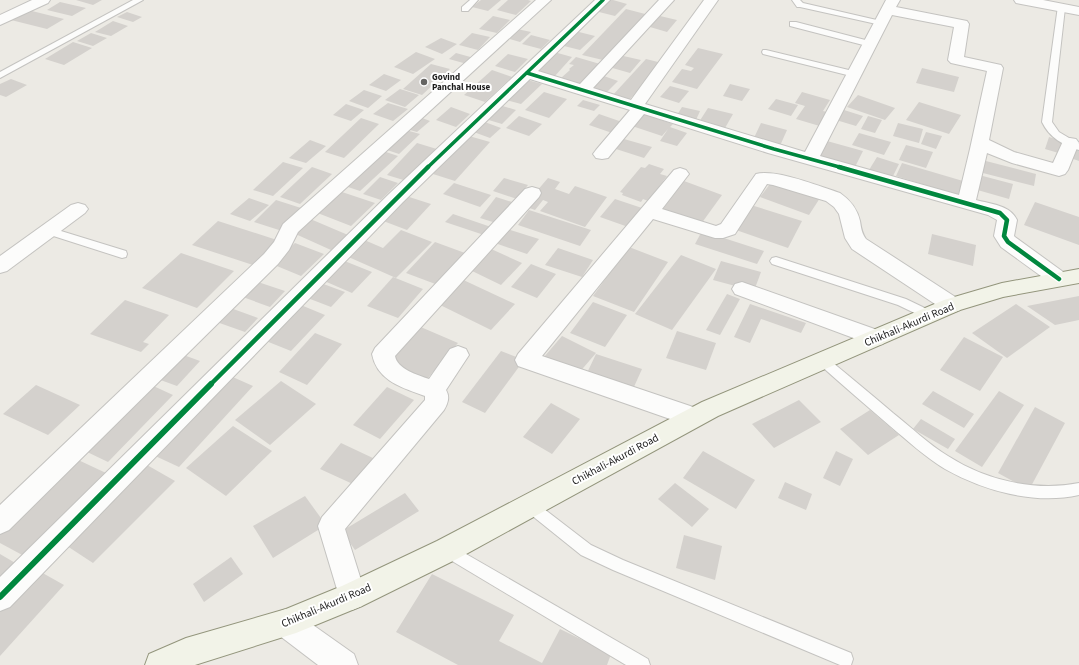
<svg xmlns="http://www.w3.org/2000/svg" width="1079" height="665" font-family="'Source Sans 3',sans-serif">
  <rect width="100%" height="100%" fill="#eceae4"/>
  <!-- building -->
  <g fill="#d4d1cd">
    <polygon points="76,0 102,0 93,5"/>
    <polygon points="481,0 501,0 488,11 472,7"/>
    <polygon points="508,0 528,0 531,1 516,15 497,10"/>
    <polygon points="607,0 613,0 627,4 615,16 595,11"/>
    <polygon points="60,2 86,8 72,16 47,10"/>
    <polygon points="626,9 649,15 607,61 582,55"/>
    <polygon points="28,10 64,19 47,29 11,20"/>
    <polygon points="127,12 142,17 133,22 117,17"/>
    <polygon points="493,16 510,20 497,33 479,29"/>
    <polygon points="660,16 677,20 667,32 650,27"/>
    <polygon points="113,21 128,26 111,36 95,32"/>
    <polygon points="517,29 531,32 520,42 506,38"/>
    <polygon points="575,31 595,36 580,50 560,45"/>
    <polygon points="91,33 107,38 93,46 77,41"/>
    <polygon points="472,33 490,37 478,50 459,45"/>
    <polygon points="531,35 550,40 541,49 522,44"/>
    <polygon points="441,38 457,44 442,54 425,47"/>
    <polygon points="73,42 92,48 64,65 45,59"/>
    <polygon points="698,48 723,54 697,89 672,82 682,69 691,71 694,68 685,65"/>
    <polygon points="416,52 435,59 413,74 394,67"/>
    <polygon points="554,52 572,57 554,77 534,71"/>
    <polygon points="456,53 474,58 467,64 449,59"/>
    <polygon points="508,54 528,59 515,72 495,66"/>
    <polygon points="619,55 641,60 630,73 609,67"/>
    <polygon points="576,57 600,64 579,84 561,78 570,70 569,69 574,65 569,64"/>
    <polygon points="646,59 662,63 630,99 612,96"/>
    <polygon points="431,64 450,69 422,95 403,89"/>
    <polygon points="922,68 959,77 954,92 916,83"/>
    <polygon points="492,70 512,77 485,102 464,95"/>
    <polygon points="384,74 401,80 386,91 369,85"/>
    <polygon points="601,75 618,81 605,94 588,88"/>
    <polygon points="11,79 27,85 6,97 0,95 0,84"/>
    <polygon points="524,79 542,84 521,104 503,99"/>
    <polygon points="730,84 750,89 742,101 723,96"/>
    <polygon points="670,86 689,91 679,103 660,97"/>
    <polygon points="400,89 419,95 405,107 385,100"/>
    <polygon points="364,90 382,96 368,108 349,101"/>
    <polygon points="544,92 567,99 549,118 525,110"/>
    <polygon points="802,92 830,100 823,111 831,113 823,127 796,119 805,106 795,103"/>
    <polygon points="858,95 895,108 885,120 847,107"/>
    <polygon points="776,99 798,105 791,116 768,109"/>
    <polygon points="583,100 600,105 594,111 577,106"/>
    <polygon points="919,102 961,115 949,134 906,120"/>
    <polygon points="388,103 408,109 393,121 373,114"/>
    <polygon points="346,104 364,110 351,121 333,115"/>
    <polygon points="496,104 516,110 502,124 482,118"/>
    <polygon points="451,107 470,114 456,127 436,120"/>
    <polygon points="682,107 700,111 696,120 677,115"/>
    <polygon points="708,108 733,114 725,128 699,122"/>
    <polygon points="844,110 863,116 856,126 836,120"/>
    <polygon points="599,114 625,123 615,134 589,125"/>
    <polygon points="643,114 673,124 670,127 687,133 677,146 660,141 668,129 662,136 632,126"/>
    <polygon points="417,116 430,121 417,132 403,128"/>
    <polygon points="519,116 542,124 529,136 506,128"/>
    <polygon points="868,116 882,120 875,133 861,129"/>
    <polygon points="361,118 379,124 344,158 325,152"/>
    <polygon points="482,121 501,128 490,138 471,131"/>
    <polygon points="761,123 787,130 779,148 752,142"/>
    <polygon points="898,123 923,129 919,143 893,136"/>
    <polygon points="402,129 420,134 399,154 381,148"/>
    <polygon points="926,132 942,136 936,149 921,144"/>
    <polygon points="859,133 891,142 884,155 852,145"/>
    <polygon points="469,136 490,142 455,181 433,174"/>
    <polygon points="1049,137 1066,142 1062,154 1045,149"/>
    <polygon points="624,139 652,147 644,158 616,149"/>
    <polygon points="310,140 326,146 306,163 289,158"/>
    <polygon points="827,141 863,151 854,169 818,158"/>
    <polygon points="417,143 440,150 410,182 387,175"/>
    <polygon points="906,145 933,152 926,168 899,160"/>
    <polygon points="1074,147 1079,149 1079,161 1068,157"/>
    <polygon points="380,150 398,156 360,191 342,185"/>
    <polygon points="877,157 899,164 892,178 869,170"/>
    <polygon points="982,160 1036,174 1034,186 979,172"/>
    <polygon points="283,162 303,168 273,196 253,190"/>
    <polygon points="902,163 963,181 958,195 896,176"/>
    <polygon points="649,164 664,169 660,174 667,176 648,201 643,199 641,202 622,195 623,193 620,192 641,167 645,168"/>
    <polygon points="312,167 332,174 300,204 280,197"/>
    <polygon points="979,175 1013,184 1009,199 974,189"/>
    <polygon points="380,177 398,183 381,200 363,194"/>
    <polygon points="504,178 528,185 517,199 493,191"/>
    <polygon points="548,178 560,182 555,189 569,194 575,186 607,197 585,227 540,211 548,202 543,200 535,210 524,206"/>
    <polygon points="773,180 820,198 809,215 760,197"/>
    <polygon points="684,181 722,195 701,224 662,210"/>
    <polygon points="454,183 491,195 480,207 443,194"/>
    <polygon points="339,191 375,203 351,226 315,212"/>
    <polygon points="403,195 431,204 407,230 378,219"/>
    <polygon points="496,197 512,202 496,223 480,218"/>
    <polygon points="249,198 269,205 250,221 230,214"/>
    <polygon points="615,199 645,209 631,228 600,217"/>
    <polygon points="276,200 301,208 279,230 254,222"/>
    <polygon points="1035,202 1079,217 1079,245 1024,225"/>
    <polygon points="751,205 802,221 788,248 736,230"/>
    <polygon points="529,210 591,230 580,246 518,225"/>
    <polygon points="453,214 491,227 484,235 445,222"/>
    <polygon points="308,218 348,235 331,250 291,232"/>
    <polygon points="218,221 280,241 256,266 192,245"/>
    <polygon points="504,228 539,239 527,254 492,242"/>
    <polygon points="401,230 432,242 396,278 344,255 362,239 383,248"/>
    <polygon points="702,231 764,251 757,264 695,244"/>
    <polygon points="932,234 976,245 973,266 928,254"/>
    <polygon points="435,242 465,253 438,285 406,273"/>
    <polygon points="295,243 324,254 301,276 272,264"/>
    <polygon points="629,247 668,262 634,312 593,296"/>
    <polygon points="489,248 522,263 501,285 468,269"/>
    <polygon points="558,248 593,260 582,277 545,265"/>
    <polygon points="181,253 234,271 197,308 142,288"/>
    <polygon points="681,255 716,269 672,330 635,314"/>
    <polygon points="342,260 372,272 352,293 322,280"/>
    <polygon points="721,261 761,272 754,291 713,280"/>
    <polygon points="531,264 556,274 537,298 511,287"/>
    <polygon points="393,277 423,289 398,318 367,306"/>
    <polygon points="457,277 515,304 491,330 432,301"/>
    <polygon points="255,281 285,291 270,307 240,296"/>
    <polygon points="318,282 345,292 331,307 305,297"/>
    <polygon points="727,294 740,299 720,335 706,330"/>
    <polygon points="1079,296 1079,320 1055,325 1027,306"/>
    <polygon points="125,300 169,315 143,342 149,344 141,352 90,334"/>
    <polygon points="593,302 627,315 605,347 570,333"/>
    <polygon points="296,303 325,315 291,351 261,339"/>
    <polygon points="750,304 806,323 801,333 761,319 750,343 734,337"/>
    <polygon points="1016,304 1050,327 1007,358 972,333"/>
    <polygon points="225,306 258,318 245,332 211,320"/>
    <polygon points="416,325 458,343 427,379 389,362"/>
    <polygon points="677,331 716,343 706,370 666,358"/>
    <polygon points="315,333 342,344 307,385 279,372"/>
    <polygon points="562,336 596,353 578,374 544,357"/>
    <polygon points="964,337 1003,357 980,391 940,370"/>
    <polygon points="501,351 524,360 485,413 462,402"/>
    <polygon points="178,353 200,361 177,386 155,378"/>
    <polygon points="596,354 642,369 633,389 587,373"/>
    <polygon points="226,374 253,386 179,467 151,454"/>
    <polygon points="281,381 316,404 270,445 235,420"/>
    <polygon points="149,384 173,395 108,462 83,450"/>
    <polygon points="36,385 80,405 48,435 3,414"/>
    <polygon points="387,387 414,400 380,439 353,425"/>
    <polygon points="933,391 974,414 964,428 922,404"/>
    <polygon points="999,391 1024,405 982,467 955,451"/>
    <polygon points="799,400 821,422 774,448 752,424"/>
    <polygon points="551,403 580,419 552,454 523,437"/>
    <polygon points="1035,407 1065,423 1029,490 998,473"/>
    <polygon points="870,410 899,435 868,455 840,429"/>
    <polygon points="921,419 955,439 948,449 913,429"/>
    <polygon points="233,426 272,451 226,496 186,468"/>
    <polygon points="341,443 375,459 355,485 320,469"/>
    <polygon points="703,451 755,480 736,509 683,478"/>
    <polygon points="836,451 853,459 840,486 823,478"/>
    <polygon points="74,458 106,473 26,557 0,543 0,532"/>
    <polygon points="147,465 175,481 93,563 64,544"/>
    <polygon points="785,482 812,494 806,510 778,498"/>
    <polygon points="675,483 709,509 692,527 658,499"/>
    <polygon points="405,493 419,511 355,550 342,531"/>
    <polygon points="305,496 326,525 273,558 253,526"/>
    <polygon points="684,535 722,546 715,580 676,568"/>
    <polygon points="0,554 17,564 0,581"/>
    <polygon points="231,557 243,574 204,602 193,584"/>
    <polygon points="39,571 64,585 0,656 0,612"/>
    <polygon points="432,574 514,615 499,641 542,663 560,629 611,654 607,665 458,665 396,632"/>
  </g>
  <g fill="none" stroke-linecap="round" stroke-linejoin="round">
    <!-- lane casing -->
    <g stroke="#c4c3c0" stroke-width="2">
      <g id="lane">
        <polygon points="133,0 143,0 0,78 0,72"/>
        <polygon points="470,0 478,0 468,11 462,11 462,7"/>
        <polygon points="792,0 800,0 803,3 881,21 885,23 881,25 800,7 797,7"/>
        <path d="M1058,6H1061L1065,8L1052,122L1059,132L1079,144V150C1064,146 1049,137 1042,122Z"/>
        <polygon points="790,22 796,22 873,42 874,44 870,46 867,46 790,26"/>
        <polygon points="763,50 766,50 857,72 858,74 854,77 851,76 763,54 762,52"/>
        <polygon points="48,227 126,251 127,254 126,257 122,258 44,233 43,231 44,229"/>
        <polygon points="776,257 906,299 933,312 935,315 933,318 929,319 925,318 898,305 772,264 770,261 772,258"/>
        <path d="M823,356L827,358C849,376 871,394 893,413C911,427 928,444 948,456C985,480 1035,492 1079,483V495C1035,505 984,491 945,469C925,457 908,441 890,426C866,405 842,385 819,364L817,361L819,358Z"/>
        <polygon points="530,500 535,502 591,545 623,560 851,653 853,659 851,665 840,665 613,570 581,555 525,510 523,506 525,502"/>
        <polygon points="447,543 648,659 650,665 626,665 442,555 440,550 442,545"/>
      </g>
    </g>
    <!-- street casing -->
    <g stroke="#c4c3c0" stroke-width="2">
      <g id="street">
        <polygon points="32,0 50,0 48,3 0,25 0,15"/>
        <polygon points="536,0 551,0 298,232 289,250 278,264 9,530 0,534 0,505 264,254 274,242 283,224"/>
        <path d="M595,0H610L538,71L580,84L659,0H674L593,88L631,100L704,0H718L645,104L805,152L886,0H900L896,7L967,21L969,24L964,57L1001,65L1003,68L989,140L1014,152L1053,163L1064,139L1070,138L1076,139L1079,143L1068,170L1065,174L1059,176L1012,163L987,153L976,200C991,204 1010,205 1017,220L1014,236L1015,237L1066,274L1069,279L1066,284L1059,286L1052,284L1001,247L994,236L997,220L988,215L768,153L644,114L608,158L602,159L596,158L593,154L596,150L630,110L530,79L403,202L10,607L0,611V577L389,194ZM892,15L954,27L948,60L951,63L987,71L970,149L959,195L820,156Z"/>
        <polygon points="1014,0 1043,0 1079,7 1079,15 1021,4 1016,3"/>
        <path d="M680,168L686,170L689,174L662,209L716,226L721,224L756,174C777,169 818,186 840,193C850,200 857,208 860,221C861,228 862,234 866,239L960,300L963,305L960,310L952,313L944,310L852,249L845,238L839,214L834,207L826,201L773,185L767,184L735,234L723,238H715L653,219L542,356L702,410L705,417L702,424L693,427L518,366L515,360L518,354L674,170Z"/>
        <path d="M532,187L539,189L541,193L539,197L395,356C397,369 418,375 429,379L450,349L458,346L466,349L469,355L446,390C450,397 448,403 444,410L345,529L366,596L362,606L352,610L342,606L318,526L322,517L425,400V396C403,388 377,381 372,354L375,348L525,189Z"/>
        <polygon points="78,203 85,205 88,209 85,213 7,271 0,273 0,256 71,205"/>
        <polygon points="742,282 883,332 886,338 883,344 875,346 735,294 732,289 735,284"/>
        <polygon points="286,609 296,613 354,654 358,665 318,665 276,633 271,623 276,613"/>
      </g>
    </g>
    <!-- secondary casing -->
    <g stroke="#93957c" stroke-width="2">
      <polygon id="secondary" points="1079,269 1079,283 1003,297 960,310 718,416 457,559 362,606 296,633 195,665 145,665 149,654 186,638 286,609 342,586 437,541 702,402 944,300 1002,283"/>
    </g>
    <!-- lane -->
    <use href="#lane" fill="#fcfcfb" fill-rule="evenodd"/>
    <!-- street -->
    <use href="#street" fill="#fcfcfb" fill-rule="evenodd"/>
    <!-- secondary -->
    <use href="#secondary" fill="#f2f3e8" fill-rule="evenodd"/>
    <!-- cycleway-far2 casing -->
    <g stroke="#fff" stroke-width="5.5">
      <g id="cycleway-far2">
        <polyline points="527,73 774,149 843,168"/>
        <polyline points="427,168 603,0"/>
      </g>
    </g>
    <!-- cycleway-far1 casing -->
    <g stroke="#fff" stroke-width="7">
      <g id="cycleway-far1">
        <polyline points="839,167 1000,213 1007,220 1004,236 1008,242 1059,279"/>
        <polyline points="210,385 428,167"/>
      </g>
    </g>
    <!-- cycleway casing -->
    <g stroke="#fff" stroke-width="8">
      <polyline id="cycleway" points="0,597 211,384"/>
    </g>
    <!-- cycleway-far2 -->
    <use href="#cycleway-far2" stroke="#00873e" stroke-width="3.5"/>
    <!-- cycleway-far1 -->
    <use href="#cycleway-far1" stroke="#00873e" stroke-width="4.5"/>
    <!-- cycleway -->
    <use href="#cycleway" stroke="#00873e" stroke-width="6"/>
  </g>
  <!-- markers -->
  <circle fill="#656462" stroke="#fff" stroke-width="1.5" cx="424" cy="82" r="4"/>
  <g text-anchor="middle" stroke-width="4" stroke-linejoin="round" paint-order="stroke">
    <!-- far-poi labels -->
    <g font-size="9" font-weight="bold" fill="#1c1c1c" stroke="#fff" text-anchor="start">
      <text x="432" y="80">Govind<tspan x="432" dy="10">Panchal House</tspan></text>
    </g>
    <!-- street labels -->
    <g font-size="11" fill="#1c1c1c" stroke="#fff">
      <text transform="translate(909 324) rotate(-23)" y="4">Chikhali-Akurdi Road</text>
      <text transform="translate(615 459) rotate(-28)" y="4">Chikhali-Akurdi Road</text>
      <text transform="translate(326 605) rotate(-23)" y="4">Chikhali-Akurdi Road</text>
    </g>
  </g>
</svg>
